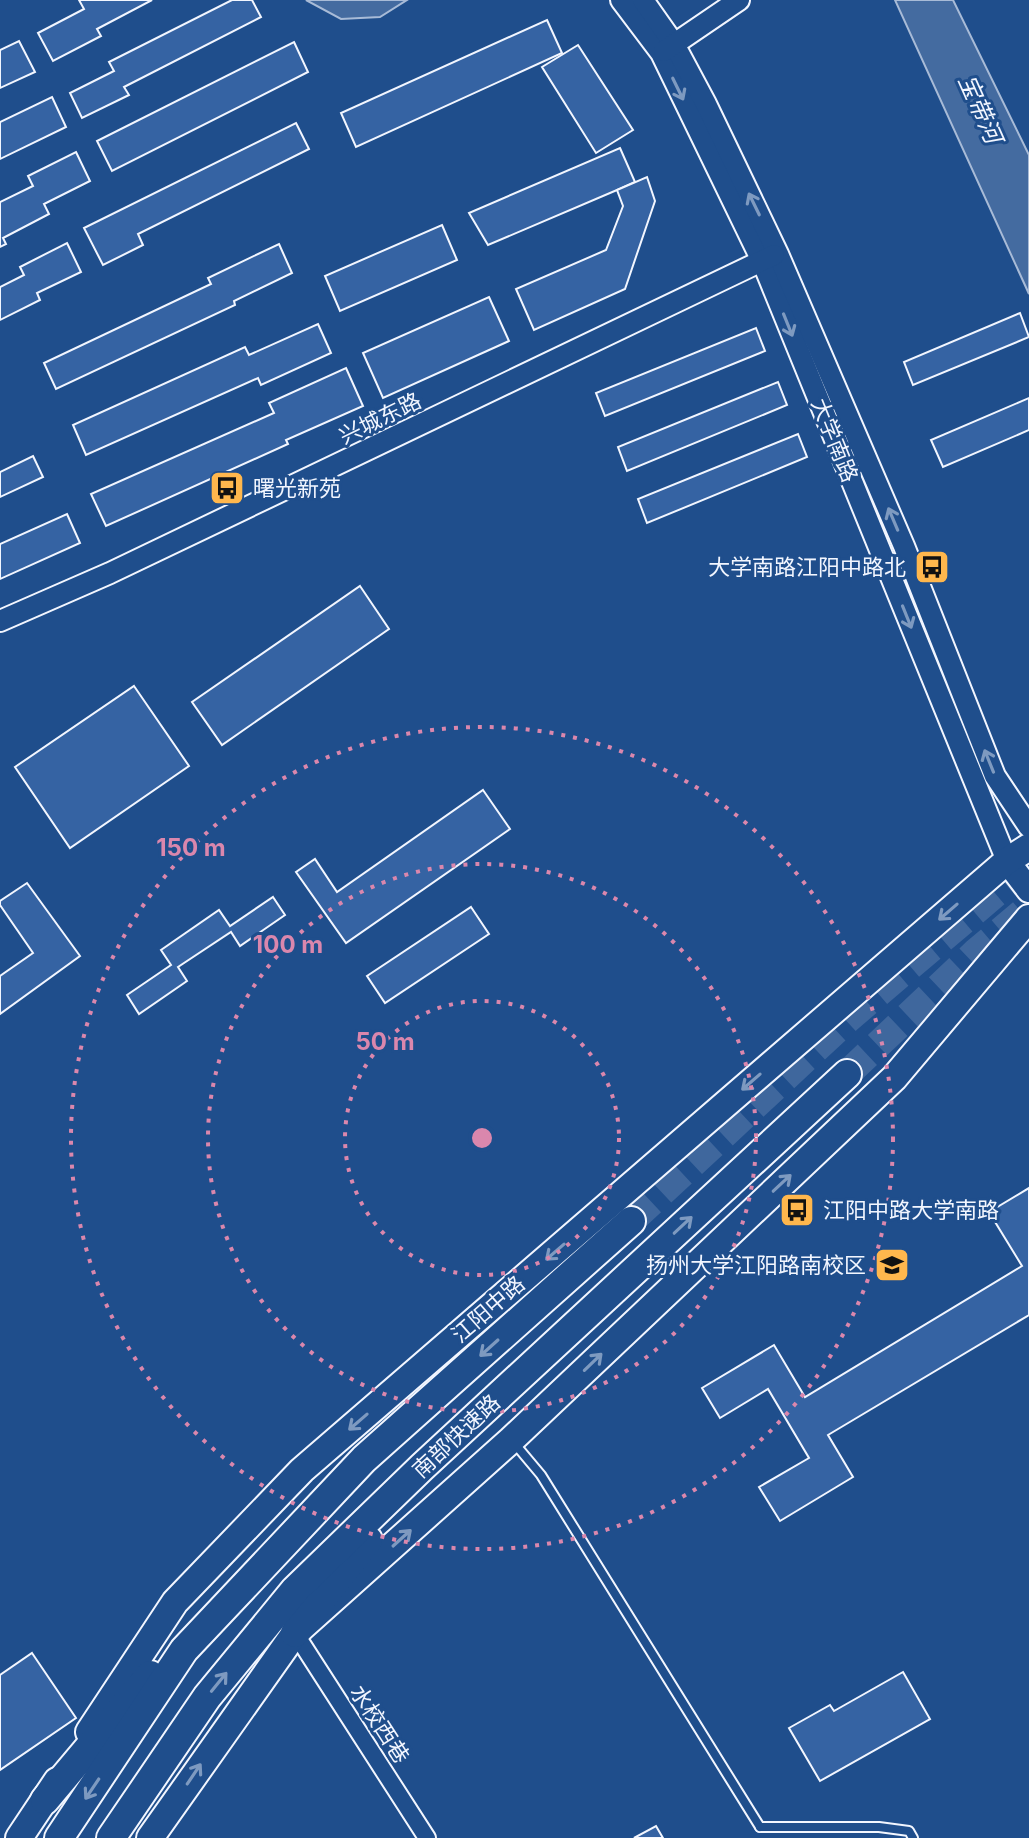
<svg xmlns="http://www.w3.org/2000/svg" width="1029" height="1838" font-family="Inter,'Noto Sans SC',sans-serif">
  <rect width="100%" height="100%" fill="#1f4e8c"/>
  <!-- water -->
  <g fill="#446ba0" stroke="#a8bbd7" stroke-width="2">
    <polygon points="306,0 407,0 380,17 341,19"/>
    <polygon points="895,0 953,0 1029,155 1029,294"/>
  </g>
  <!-- building -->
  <g fill="#3563a3" stroke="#f2f6ff" stroke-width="2">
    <polygon points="79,0 152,0 97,29 101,36 53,61 38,33 84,9"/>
    <polygon points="232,0 252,0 261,17 124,87 129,95 82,118 70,93 114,71 109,62"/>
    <polygon points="547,20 562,53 356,147 341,113"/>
    <polygon points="19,41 35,72 0,88 0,50"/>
    <polygon points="294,42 308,72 112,171 97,141"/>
    <polygon points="578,45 633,130 596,153 542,67"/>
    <polygon points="52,97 66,127 0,159 0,122"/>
    <polygon points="296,123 309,149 138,234 143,245 103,265 84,228"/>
    <polygon points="620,148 635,182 617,190 488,245 469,213"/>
    <polygon points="76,152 90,181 44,204 49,214 3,238 6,244 0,247 0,202 33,186 28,176"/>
    <polygon points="647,177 655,201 625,289 534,330 516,289 606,250 623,206 617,190"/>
    <polygon points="442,225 457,260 340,311 325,276"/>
    <polygon points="67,243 81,272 37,293 40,300 0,320 0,287 24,275 20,267"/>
    <polygon points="279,244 292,273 234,301 235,305 56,389 44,363 211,284 208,278"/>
    <polygon points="489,297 509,341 383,398 363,353"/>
    <polygon points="1020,313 1029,337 913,385 904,362"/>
    <polygon points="318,324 331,353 261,385 258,378 86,455 73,425 245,347 249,355"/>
    <polygon points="756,328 765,351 605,416 596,393"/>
    <polygon points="346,368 363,406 286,440 288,444 106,526 91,494 274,413 269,403"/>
    <polygon points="778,382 787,405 627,471 618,447"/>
    <polygon points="1029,398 1029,430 943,467 931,440"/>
    <polygon points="798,434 807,457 647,523 638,499"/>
    <polygon points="33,456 43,477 0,497 0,472"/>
    <polygon points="67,514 80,543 0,579 0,544"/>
    <polygon points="360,586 389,629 222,745 192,702"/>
    <polygon points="134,686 189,766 70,848 15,767"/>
    <polygon points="483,790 510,829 346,943 296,872 315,859 337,892"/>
    <polygon points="27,883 80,956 0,1014 0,976 33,953 0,905 0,901"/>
    <polygon points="273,897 285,915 240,946 231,932 178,967 187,981 139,1014 127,995 171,965 161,950 219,910 230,926"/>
    <polygon points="471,907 489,934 385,1003 367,976"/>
    <polygon points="1029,1188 1029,1315 828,1435 853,1477 780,1521 759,1487 809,1458 768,1389 720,1418 702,1388 774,1345 805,1397 1022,1266 989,1212"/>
    <polygon points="32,1653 76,1718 0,1770 0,1675"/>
    <polygon points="903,1672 930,1719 820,1781 789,1728 830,1705 834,1711"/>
    <polygon points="656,1826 663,1838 634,1838"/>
  </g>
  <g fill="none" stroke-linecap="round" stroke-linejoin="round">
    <!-- trunk-tunnel -->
    <g stroke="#3f679d" stroke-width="28" stroke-dasharray="28 14" stroke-linecap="butt">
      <polyline points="847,1074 976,952 1029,907"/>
      <polyline points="631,1221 849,1018 1029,865"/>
    </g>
    <!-- service casing -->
    <g stroke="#f2f6ff" stroke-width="12">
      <g id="service">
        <polyline points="515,1444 541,1475 760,1827"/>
        <polyline points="760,1827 879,1827 909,1831 913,1838"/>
      </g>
    </g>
    <!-- minor casing -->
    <g stroke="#f2f6ff" stroke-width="20">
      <polyline id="minor" points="295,1633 427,1838"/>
    </g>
    <!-- tertiary casing -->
    <g stroke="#f2f6ff" stroke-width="24">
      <g id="tertiary">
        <polyline points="621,0 661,53 762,261 1007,861"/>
        <polyline points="643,0 674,44 706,104 778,254 904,546 995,776 1029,827"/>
        <polyline points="664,51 739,0"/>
        <polyline points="0,621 110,573 774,255"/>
      </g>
    </g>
    <!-- secondary casing -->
    <g stroke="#f2f6ff" stroke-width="28">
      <polyline id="secondary" points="1007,861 1029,890"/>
    </g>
    <!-- primary casing -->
    <g stroke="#f2f6ff" stroke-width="30">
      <g id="primary">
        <polyline points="89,1732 175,1602 302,1470 1007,861 1029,847"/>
        <polyline points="19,1838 57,1781"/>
        <polyline points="150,1838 295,1633 511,1440 894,1078 1029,918"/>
      </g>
    </g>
    <!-- trunk casing -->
    <g stroke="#f2f6ff" stroke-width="32">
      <g id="trunk">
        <polyline points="295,1633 368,1540"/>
        <polyline points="45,1800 150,1675"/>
        <polyline points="59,1838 184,1650 364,1459 631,1221"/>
        <polyline points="111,1838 207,1697 295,1590 422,1467 847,1074"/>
      </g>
    </g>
    <!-- service -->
    <use href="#service" stroke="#1f4e8c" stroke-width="8"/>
    <!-- minor -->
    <use href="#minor" stroke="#1f4e8c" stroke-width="16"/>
    <!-- tertiary -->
    <use href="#tertiary" stroke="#1f4e8c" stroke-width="20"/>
    <!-- secondary -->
    <use href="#secondary" stroke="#1f4e8c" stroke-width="24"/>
    <!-- primary -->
    <use href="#primary" stroke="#1f4e8c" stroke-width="26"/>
    <!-- trunk -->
    <use href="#trunk" stroke="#1f4e8c" stroke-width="28"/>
  </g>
  <!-- one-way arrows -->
  <defs><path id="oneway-shaft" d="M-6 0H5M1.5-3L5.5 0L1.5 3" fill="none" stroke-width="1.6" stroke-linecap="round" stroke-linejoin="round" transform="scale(2)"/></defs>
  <g stroke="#7e9ac0">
    <use href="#oneway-shaft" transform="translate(678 89) rotate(64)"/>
    <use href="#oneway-shaft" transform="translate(754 204) rotate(-116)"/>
    <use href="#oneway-shaft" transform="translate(788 325) rotate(68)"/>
    <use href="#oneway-shaft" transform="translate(893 519) rotate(-113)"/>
    <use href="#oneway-shaft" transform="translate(907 617) rotate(68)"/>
    <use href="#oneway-shaft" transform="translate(989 761) rotate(-112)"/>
    <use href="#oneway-shaft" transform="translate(948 912) rotate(139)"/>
    <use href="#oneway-shaft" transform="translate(751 1082) rotate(139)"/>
    <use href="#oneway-shaft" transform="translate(782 1183) rotate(-43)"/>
    <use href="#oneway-shaft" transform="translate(683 1225) rotate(-43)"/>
    <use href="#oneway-shaft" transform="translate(555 1252) rotate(139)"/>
    <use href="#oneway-shaft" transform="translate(489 1348) rotate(138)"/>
    <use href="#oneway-shaft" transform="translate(593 1362) rotate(-44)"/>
    <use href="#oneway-shaft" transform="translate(358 1422) rotate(139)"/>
    <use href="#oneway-shaft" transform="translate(402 1538) rotate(-42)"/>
    <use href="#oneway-shaft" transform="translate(219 1682) rotate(-51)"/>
    <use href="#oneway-shaft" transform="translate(194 1774) rotate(-56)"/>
    <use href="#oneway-shaft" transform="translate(92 1789) rotate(124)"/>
  </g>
  <!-- distance rings -->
  <g fill="none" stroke="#da87ad" stroke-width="4" stroke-dasharray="4 8">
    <circle cx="482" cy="1138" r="137"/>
    <circle cx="482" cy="1138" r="274"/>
    <circle cx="482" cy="1138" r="411"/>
  </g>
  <!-- icons -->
  <defs>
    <g id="bus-square" transform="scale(1.8)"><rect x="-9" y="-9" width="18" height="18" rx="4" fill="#ffb74d" stroke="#1f4e8c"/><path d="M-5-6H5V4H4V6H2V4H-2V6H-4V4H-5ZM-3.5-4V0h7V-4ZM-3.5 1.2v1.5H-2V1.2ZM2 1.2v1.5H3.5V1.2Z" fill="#111"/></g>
    <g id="university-square" transform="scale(1.8)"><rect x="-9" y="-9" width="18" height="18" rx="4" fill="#ffb74d" stroke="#1f4e8c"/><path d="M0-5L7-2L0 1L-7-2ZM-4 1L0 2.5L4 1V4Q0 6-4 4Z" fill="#111"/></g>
  </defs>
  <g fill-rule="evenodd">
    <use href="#bus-square" x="227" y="488"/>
    <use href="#bus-square" x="932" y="567"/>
    <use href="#bus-square" x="797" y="1210"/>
    <use href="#university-square" x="892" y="1265"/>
  </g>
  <g text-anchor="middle" stroke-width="6" stroke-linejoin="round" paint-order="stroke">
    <!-- street labels -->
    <g font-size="22" fill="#f2f6ff" stroke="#1f4e8c">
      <text transform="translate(380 418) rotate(-26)" y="8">兴城东路</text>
      <text transform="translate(835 440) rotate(68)" y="8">大学南路</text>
      <text transform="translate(488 1309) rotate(-41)" y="8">江阳中路</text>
      <text transform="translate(456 1436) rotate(-43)" y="8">南部快速路</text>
      <text transform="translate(380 1724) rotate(57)" y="8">水校西巷</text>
    </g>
    <!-- poi labels -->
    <g font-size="22" fill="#f2f6ff" stroke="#1f4e8c" text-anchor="start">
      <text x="253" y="496">曙光新苑</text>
      <text x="906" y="575" text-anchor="end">大学南路江阳中路北</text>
      <text x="823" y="1218">江阳中路大学南路</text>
      <text x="866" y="1273" text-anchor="end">扬州大学江阳路南校区</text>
    </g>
    <!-- water labels -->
    <g font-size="24" font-style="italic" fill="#f2f6ff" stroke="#1f4e8c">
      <text transform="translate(980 109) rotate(66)" y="8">宝带河</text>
    </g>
  </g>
  <circle cx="482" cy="1138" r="12" fill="#da87ad" stroke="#1f4e8c" stroke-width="4"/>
  <g font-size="24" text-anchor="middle" font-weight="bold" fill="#da87ad" stroke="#1f4e8c" stroke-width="6" stroke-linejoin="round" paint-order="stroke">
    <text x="191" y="856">150 m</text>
    <text x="288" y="953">100 m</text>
    <text x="385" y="1050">50 m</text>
  </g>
</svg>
